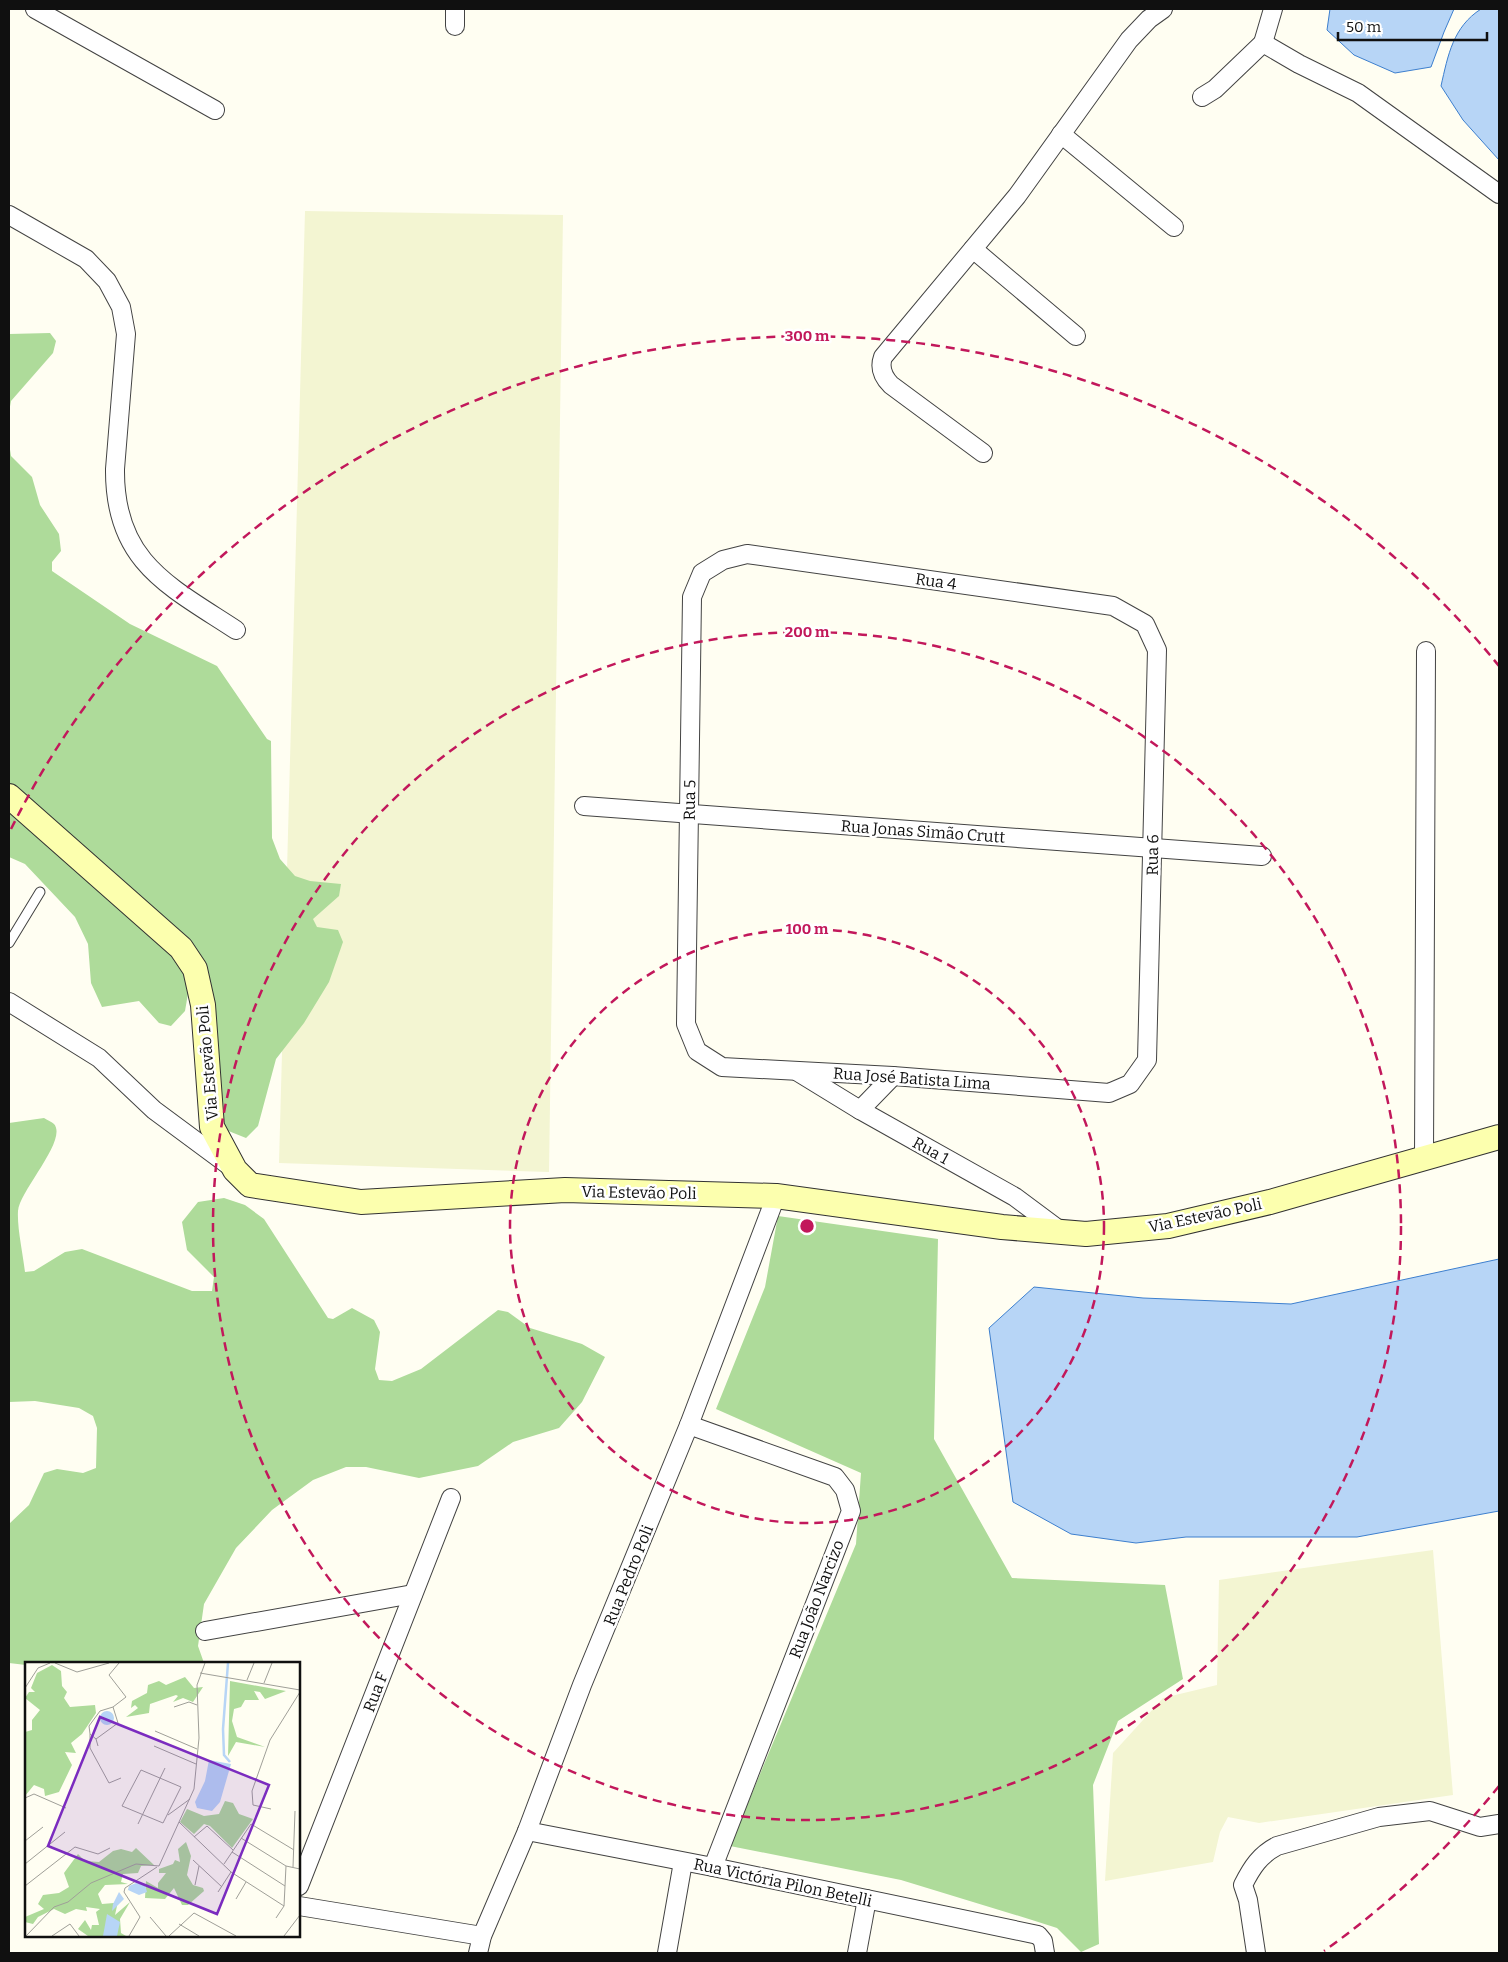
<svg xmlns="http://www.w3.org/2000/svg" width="1508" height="1962" font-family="Bitter,serif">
  <rect width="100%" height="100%" fill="#fffef2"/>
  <!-- farmland -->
  <g fill="#f3f5d2">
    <polygon points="305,211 563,215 549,1172 279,1163"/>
    <polygon points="1433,1550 1453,1795 1259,1823 1228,1817 1220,1832 1213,1862 1105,1881 1113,1753 1163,1698 1217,1685 1219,1580"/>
  </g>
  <!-- forest -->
  <g fill="#aedb9a">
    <polygon points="50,333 56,341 53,353 11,401 9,412 9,334"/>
    <polygon points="9,443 11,456 32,477 40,505 59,534 61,551 52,562 52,571 130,624 217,666 267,739 271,741 272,838 280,859 295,876 310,881 341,884 339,896 313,919 317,927 338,930 343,942 329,982 304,1023 276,1059 258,1126 246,1138 221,1128 191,976 185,1011 171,1026 159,1023 139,1001 102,1007 91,983 88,944 75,917 25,864 9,857"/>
    <path d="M44,1118C47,1120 52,1122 54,1124C68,1140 20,1190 18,1211C17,1228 23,1254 25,1272L34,1271L65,1252L82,1249L192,1291H212L214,1277L187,1250L182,1222L198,1202L224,1198L245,1205L264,1219L328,1318L333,1319L352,1308L374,1320L380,1332L375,1369L379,1380L392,1381L421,1369L498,1310L508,1312L530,1328L582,1344L605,1357L582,1402L559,1428L513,1442L478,1466L419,1478L366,1467H346L313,1480L272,1510L236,1548L204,1604L198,1646L204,1663H26V1665L9,1663V1524L29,1505L44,1473L57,1469L83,1473L96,1468L97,1428L93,1416L79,1408L35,1401L9,1402V1123Z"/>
    <polygon points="778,1216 938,1239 934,1439 1012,1578 1165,1585 1183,1679 1118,1721 1093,1785 1099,1944 1081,1952 1057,1928 1032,1920 901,1880 730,1846 856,1544 861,1473 716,1409 765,1287"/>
  </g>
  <!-- water -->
  <g fill="#b7d5f6" stroke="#3d7fce">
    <polygon points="1330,9 1454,9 1444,32 1431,67 1395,73 1354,55 1327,30"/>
    <path d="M1481,9H1499V160L1463,120L1441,86C1448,55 1453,27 1481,9Z"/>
    <polygon points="1499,1259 1499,1511 1357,1537 1186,1537 1136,1543 1071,1534 1013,1502 989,1328 1034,1287 1143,1298 1291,1304"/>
  </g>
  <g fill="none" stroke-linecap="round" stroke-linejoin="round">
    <!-- service casing -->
    <g stroke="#434343" stroke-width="11">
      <polyline id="service" points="9,943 40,892"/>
    </g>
    <!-- minor casing -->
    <g stroke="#434343" stroke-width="20">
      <g id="minor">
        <polyline points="35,9 215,110"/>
        <polyline points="455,26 455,9"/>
        <polyline points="1263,43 1273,9"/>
        <polyline points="1202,97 1215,89 1263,43 1299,64 1358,93 1499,194"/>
        <polyline points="1061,134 1174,227"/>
        <path d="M9,215L86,259L107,281L121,307L126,334L115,469C114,562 169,586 236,630"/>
        <polyline points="973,249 1076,336"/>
        <path d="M983,453L891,385C883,377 879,368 883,357L1017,196L1129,40L1149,19L1163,9"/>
        <polygon points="747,554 1113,606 1145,624 1157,650 1147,1060 1130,1084 1109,1093 893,1076 722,1067 697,1051 686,1024 692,597 702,573 723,560"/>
        <polyline points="584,806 1262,856"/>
        <polyline points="9,1002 99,1058 154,1110 231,1167"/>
        <polyline points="798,1072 860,1110 1015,1197 1062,1232"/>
        <polyline points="860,1110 893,1076"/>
        <polyline points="1424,1159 1426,651"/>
        <polyline points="689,1425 835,1477 845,1490 851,1511 713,1867"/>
        <polyline points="205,1631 413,1594"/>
        <polyline points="527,1831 713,1867 1038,1935 1043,1941 1045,1953"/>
        <polyline points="299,1886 451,1498"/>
        <polyline points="299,1906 482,1936"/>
        <polyline points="478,1953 482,1936 527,1831 582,1685 689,1425 776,1196"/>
        <polyline points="667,1953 683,1862"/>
        <polyline points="857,1953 867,1899"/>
        <path d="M1256,1953L1248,1900L1243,1885C1252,1867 1260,1855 1277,1846L1379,1817L1430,1811L1480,1827L1499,1824"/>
      </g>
    </g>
    <!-- secondary casing -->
    <g stroke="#323232" stroke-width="26">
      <polyline id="secondary" points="9,796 181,948 195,969 203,1005 212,1127 235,1170 250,1185 361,1202 565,1190 776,1196 1002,1227 1086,1234 1168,1226 1270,1202 1499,1137"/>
    </g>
    <!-- service -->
    <use href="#service" stroke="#fff" stroke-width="9"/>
    <!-- minor -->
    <use href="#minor" stroke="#fff" stroke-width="18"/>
    <!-- secondary -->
    <use href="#secondary" stroke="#fcffae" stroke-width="24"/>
  </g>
  <!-- distance rings -->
  <g fill="none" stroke="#c2185b" stroke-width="2.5" stroke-dasharray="9 6">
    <circle cx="807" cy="1226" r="297"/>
    <circle cx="807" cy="1226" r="594"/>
    <path d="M1499 1786A890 890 0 0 1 1324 1951M11 829A890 890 0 0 1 1499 666"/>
  </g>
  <g text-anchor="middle" stroke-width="5" stroke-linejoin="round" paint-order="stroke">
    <!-- street labels -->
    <g font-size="16" fill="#101010" stroke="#fff">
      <text transform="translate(936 581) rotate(8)" y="6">Rua 4</text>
      <text transform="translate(689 800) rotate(-89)" y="6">Rua 5</text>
      <text transform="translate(923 831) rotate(4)" y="6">Rua Jonas Simão Crutt</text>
      <text transform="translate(1152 855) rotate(-89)" y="6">Rua 6</text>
      <text transform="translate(207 1063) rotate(-95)" y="6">Via Estevão Poli</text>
      <text transform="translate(912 1078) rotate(4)" y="6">Rua José Batista Lima</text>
      <text transform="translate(931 1150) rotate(29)" y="6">Rua 1</text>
      <text transform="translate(639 1192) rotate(1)" y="6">Via Estevão Poli</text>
      <text transform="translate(1205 1215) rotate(-12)" y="6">Via Estevão Poli</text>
      <text transform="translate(628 1575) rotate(-68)" y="6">Rua Pedro Poli</text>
      <text transform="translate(816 1599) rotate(-69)" y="6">Rua João Narcizo</text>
      <text transform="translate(375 1692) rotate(-69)" y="6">Rua F</text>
      <text transform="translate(783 1882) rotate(12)" y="6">Rua Victória Pilon Betelli</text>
    </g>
  </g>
  <!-- overview -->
  <g transform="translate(25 1662)">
    <rect width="275" height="275" fill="#fffef2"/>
    <path d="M27,3L36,9L37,24L42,30L39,36L45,45L70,43L71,51L57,72L46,81L51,91L40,90L47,103L34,130L20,134L19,127L9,123L0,134V70L7,68V58L15,48L0,36L4,30H10L6,26L12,11ZM160,15L169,26L178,25L168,40L158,36L148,40L153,34L151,33L125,42L124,51L101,55L113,46L110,43L106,46L107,39L122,31L123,23L134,19L141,23ZM205,19L261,29L240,37L235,30L229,29L234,38H220L216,45L209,47L207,59L212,75L240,85L211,80L203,94ZM200,139L208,141L214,152L228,157L207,186L185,164L179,162L169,172L155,160L162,147L179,154L194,152ZM161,180L166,194L162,213L168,223L178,226L179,229L163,243H157L149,226L140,237L120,236L121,219L133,226V221L141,211H134V207L148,202L150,198L155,200L153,187ZM111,186L129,203L116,204L113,211L98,212L96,220L103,222L80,223L73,232L77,242L89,241L92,244L90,253L105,240L95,257L96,271L101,274H63L53,267L60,258L66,268L67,263H74L71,250L75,247L61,245L62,249L51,247L40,252L29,247L13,255L8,262L0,260V255L19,247L13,242L18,233L34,231L44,225L39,211L53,192L60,199L74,200L88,189L96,187L107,190Z" fill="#aedb9a"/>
    <path d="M75 56a7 7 0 1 1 14 0a7 7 0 1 1-14 0ZM184,98L206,102L195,140L187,149L172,146L170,140L180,119ZM111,221L120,223L122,230L114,233L103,228L102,231L104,224ZM94,230L99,237L87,249L88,242ZM82,252L95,260L92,274H78Z" fill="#b7d5f6"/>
    <path fill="none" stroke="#b7d5f6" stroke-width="2.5" d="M203,1L198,67L199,93L205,100"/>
    <path fill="none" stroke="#9f9f98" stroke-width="1" d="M30,1L52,10L84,1M175,11L275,28M222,18L229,1M239,21L247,1M0,26L13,6L25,1M149,45L164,40L172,43M130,69L172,87M65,72V86L84,121L96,116M71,77L65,72L64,64L75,49L88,45M73,84L71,77L93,61L88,45L101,35L84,13L94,1M129,84L171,102M116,108L156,125L138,161L97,144ZM0,136L9,132L41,146M246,147L228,143L227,129L245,78L275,30M143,153L165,137M154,160L206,210L259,244M113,162L140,106M169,175L182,164L208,188M216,176L261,204L275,207M0,179L18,165M207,190L260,224M168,198L197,225M0,202L40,170M199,202L226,162L269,188M268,205L270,149M170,223L174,204M0,224L50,185L73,192L85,186M193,230L206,210M211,237L221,220M125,255L141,274M251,256L259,244L261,204M154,262L174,274M1,274L29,245L43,240L66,221L111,202L134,204L169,127L174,76L172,23L180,1M27,274L45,262L54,274M104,274L115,255L99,230L100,226L132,205M144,274L169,251L211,274M259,274L275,253"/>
    <path fill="#7b2cbf" fill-opacity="0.15" stroke="#7b2cbf" stroke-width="2.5" d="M75,55L244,123L192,252L23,184Z"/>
    <rect width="275" height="275" fill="none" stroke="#101010" stroke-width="2.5"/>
  </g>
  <circle cx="807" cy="1226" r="8" fill="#c2185b" stroke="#fff" stroke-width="2.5"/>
  <g font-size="15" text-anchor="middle" font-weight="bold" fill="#c2185b" stroke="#fff" stroke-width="5" stroke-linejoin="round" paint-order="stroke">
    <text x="807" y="341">300 m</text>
    <text x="807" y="637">200 m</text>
    <text x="807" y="934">100 m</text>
  </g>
  <!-- border -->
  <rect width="1508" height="1962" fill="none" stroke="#101010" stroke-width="20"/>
  <!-- scale -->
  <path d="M1338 32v8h149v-8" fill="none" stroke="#101010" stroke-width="2.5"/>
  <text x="1346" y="32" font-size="15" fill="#101010" stroke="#ffffff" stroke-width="4" paint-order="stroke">50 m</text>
</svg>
